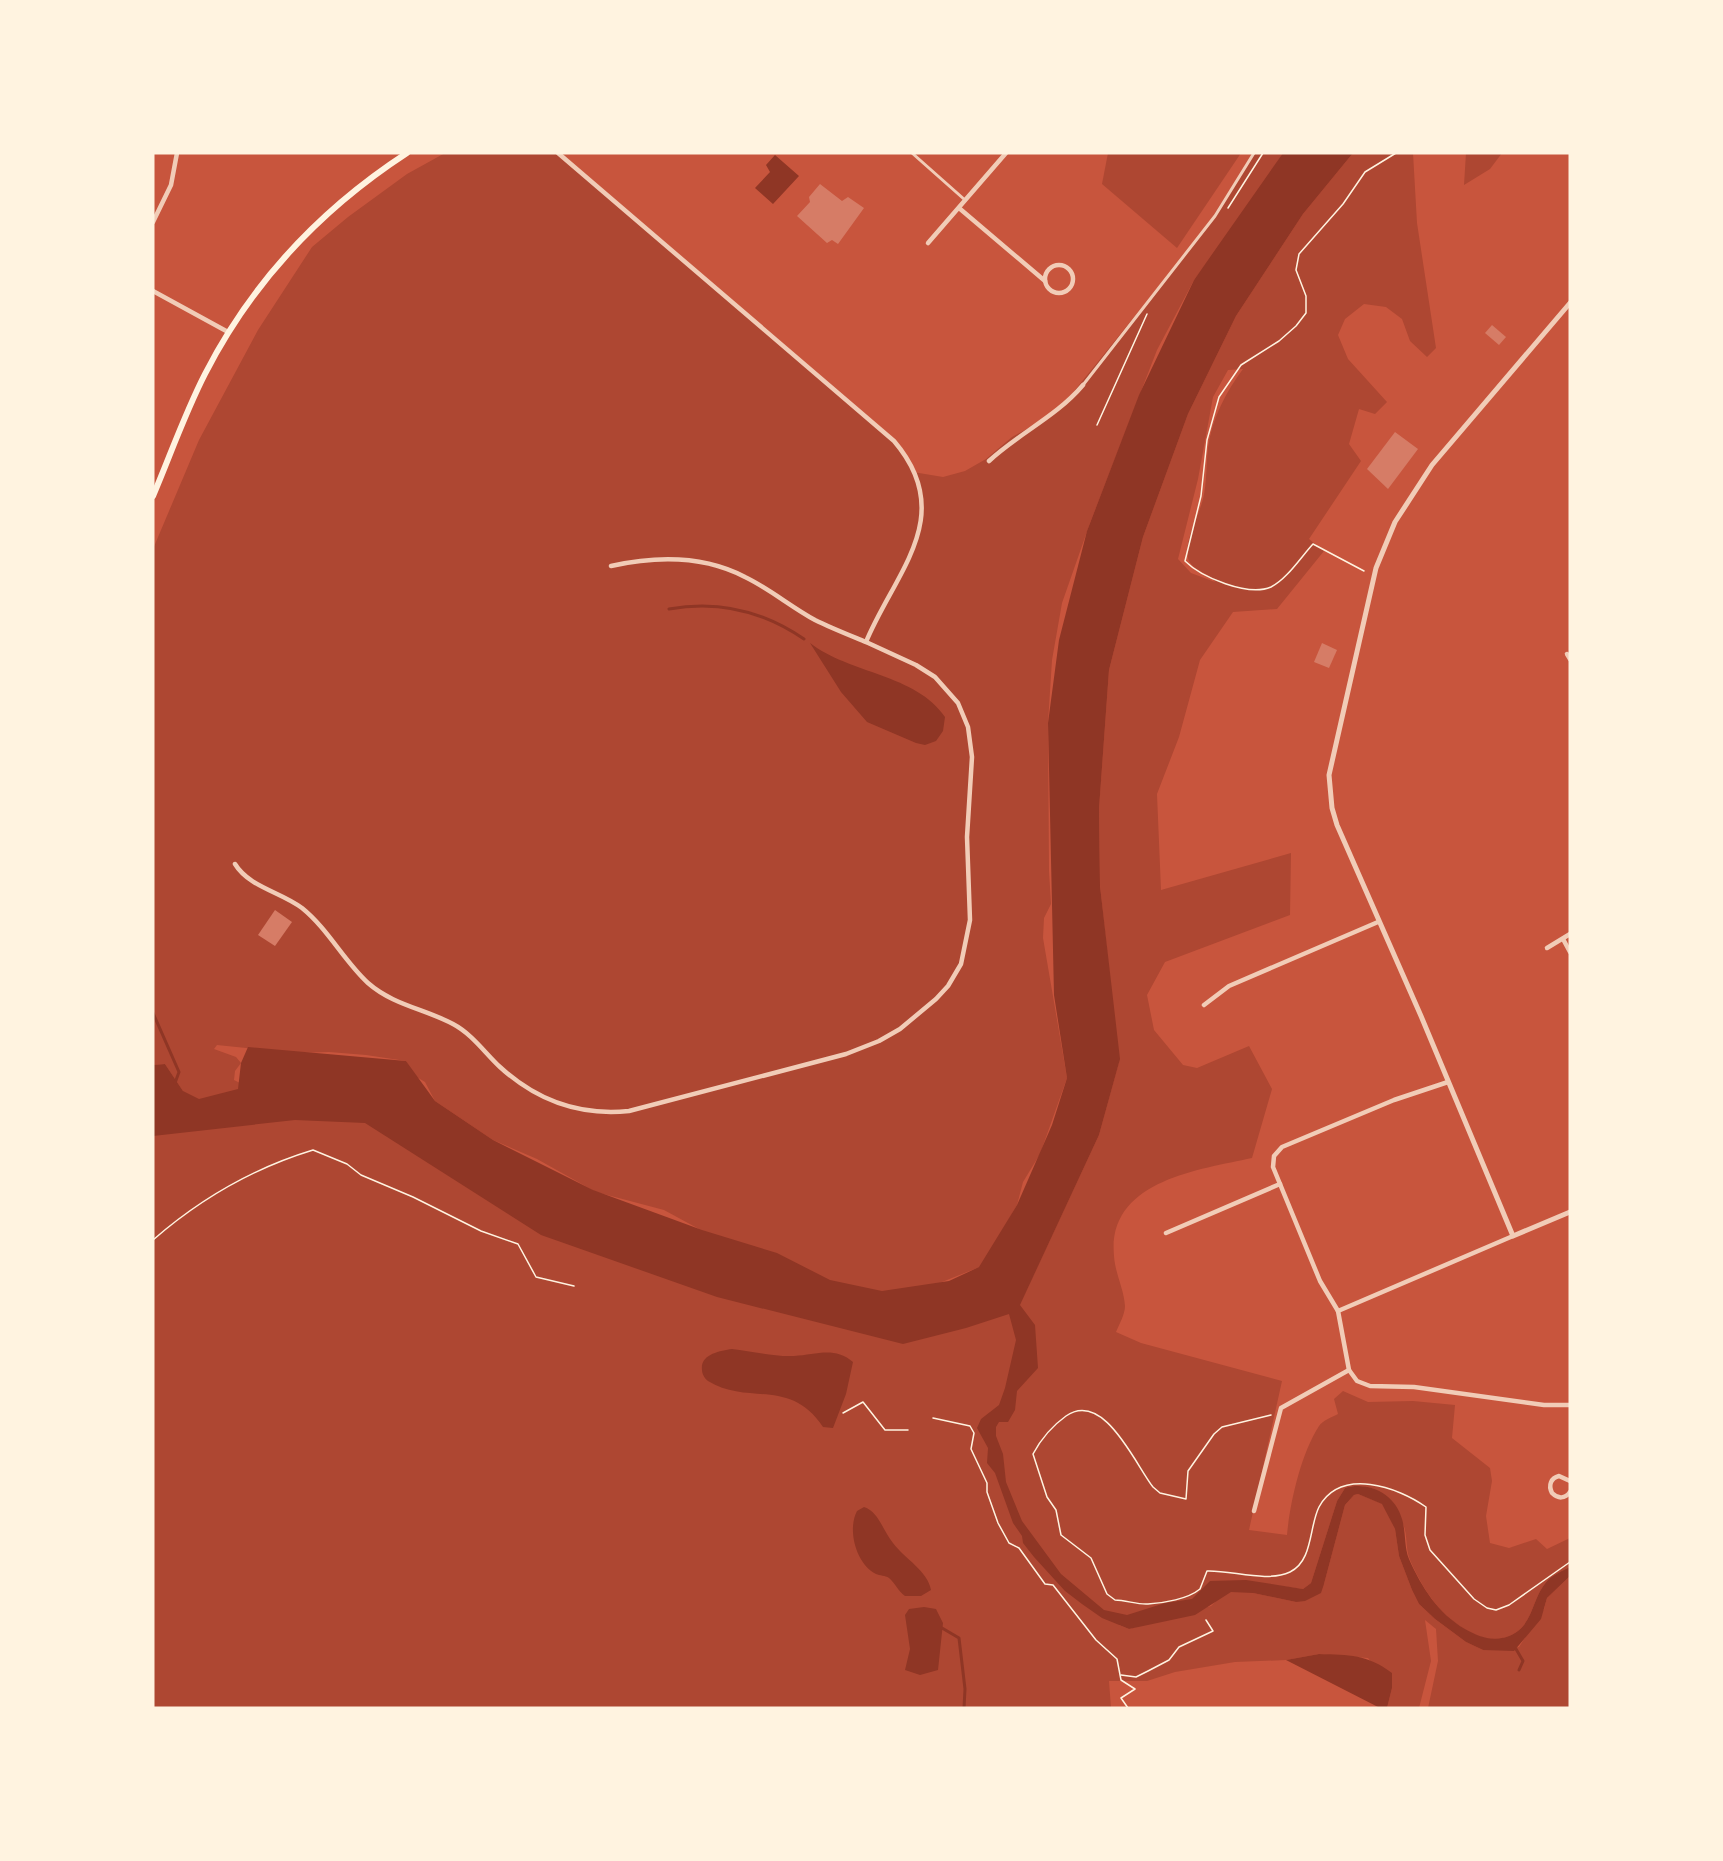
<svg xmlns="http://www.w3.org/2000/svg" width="1723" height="1861" font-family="'PT Serif',serif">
  <rect width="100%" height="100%" fill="#c8553d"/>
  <!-- green -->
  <g fill="#ae4732" fill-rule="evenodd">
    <path d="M445,153H561L890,435L902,448L913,472L943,477L965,471L986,459L1012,437L1042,421L1071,395L1202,233L1254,153H1283L1240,218L1194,280L1157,350L1090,523L1062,603L1052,660L1048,723L1049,871L1051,904L1044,918L1043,938L1067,1078L1040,1154L1023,1182L1017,1205L982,1266L937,1284L866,1297L710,1235L664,1210L596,1192L537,1159L493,1140L435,1101L425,1082L415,1076L406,1061L366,1055L329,1052L293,1053L217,1045L214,1049L236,1057L241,1063L235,1071L234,1080L242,1084L238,1089L337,1093L894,1333L1021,1302L1099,1135L1119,1062L1100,885L1099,809L1109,670L1143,537L1188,414L1236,316L1303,214L1353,153H1413L1417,223L1436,348L1427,357L1410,341L1402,319L1386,307L1364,304L1345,319L1338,335L1348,359L1387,402L1375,414L1359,409L1349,444L1361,461L1309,539L1324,551L1277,609L1233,612L1200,660L1179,737L1157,794L1161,890L1291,853L1290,915L1165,962L1147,995L1154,1030L1183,1065L1197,1068L1249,1046L1272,1089L1252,1158C1197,1170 1107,1181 1114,1256C1115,1273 1124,1289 1125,1306C1125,1314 1119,1325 1116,1332L1141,1343L1282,1381L1249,1530L1287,1535C1290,1502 1301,1454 1319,1426C1322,1421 1332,1417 1338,1414L1334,1399L1343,1391L1368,1402L1413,1401L1455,1405L1452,1438L1490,1468L1492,1481L1486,1516L1490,1543L1509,1548L1536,1539L1547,1549L1570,1538V1567C1562,1571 1553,1575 1547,1581C1531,1599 1534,1626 1509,1636C1493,1642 1480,1638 1466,1630C1438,1613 1423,1589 1410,1560C1405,1549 1408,1535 1403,1524C1393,1499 1374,1479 1345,1488L1337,1501L1311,1583L1303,1589L1266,1584L1253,1593L1296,1602L1324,1584L1345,1505L1354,1495L1358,1494L1383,1504L1395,1529L1399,1556L1412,1590L1419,1604L1435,1619L1466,1642L1483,1650L1519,1647L1544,1609L1547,1598L1570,1576V1708H1428L1438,1661L1436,1629L1425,1620L1431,1661L1419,1708H1387L1392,1688L1368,1658L1319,1654L1286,1660L1235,1662L1175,1672L1147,1681H1109L1111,1708H153V1121L183,1091L165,1064L153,1065V549L199,440L258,330L312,247L348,217L407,174ZM1243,369C1226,392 1212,418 1208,448C1206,465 1207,482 1203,499C1199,516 1184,540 1188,558C1191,571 1209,572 1215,582L1191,573L1178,559L1198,479L1213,397L1228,370ZM1220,1597L1211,1606L1129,1629L1119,1625L1179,1613Z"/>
    <polygon points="1108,153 1241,153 1177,248 1102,184"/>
    <polygon points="1466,153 1502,153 1490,169 1464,185"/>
  </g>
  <!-- water -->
  <g fill="#8f3625">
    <path d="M1283,153H1353L1303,214L1236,316L1188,414L1143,537L1109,670L1099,809L1100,886L1120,1059L1099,1135L1020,1305L1035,1325L1038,1368L1017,1391L1015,1410L1008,1422H999L996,1427V1436L1003,1454L1006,1482L1022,1521L1061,1574L1104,1610L1127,1615L1165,1603L1192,1599L1210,1581L1246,1580L1303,1589L1311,1583L1337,1501L1345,1488C1369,1481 1395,1494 1402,1519C1406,1532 1404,1547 1409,1559C1422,1588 1438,1613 1465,1629C1479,1637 1493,1642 1509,1636C1534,1626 1531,1599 1547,1581C1553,1575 1562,1571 1570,1567V1576L1547,1598L1541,1619L1514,1651L1483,1650L1466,1642L1435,1619L1419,1604L1412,1590L1399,1556L1395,1529L1382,1504L1358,1494L1354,1495L1345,1505L1324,1584L1321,1593L1305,1601L1296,1602L1253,1593L1231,1592L1195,1615L1129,1629L1102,1618L1082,1604L1065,1591L1034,1557L1023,1543L1022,1536L1013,1523L995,1473L987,1463L988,1448L977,1428L981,1419L999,1405L1005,1388L1016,1340L1009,1314L966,1328L903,1344L717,1297L541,1235L365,1123L295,1120L153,1136V1065L165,1064L183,1091L199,1099L238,1089L241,1063L248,1047L406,1061L435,1101L493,1140L593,1190L702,1230L777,1253L830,1280L882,1291L949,1281L979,1267L1017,1205L1052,1125L1067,1078L1054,995L1048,723L1059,640L1087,531L1139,395L1194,280Z"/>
    <polygon points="775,155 799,176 773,204 755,188 770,172 766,165"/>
    <path d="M810,643C850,674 916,674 945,717L943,731L936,741L925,745L916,743L867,722L841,692Z"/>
    <path d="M732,1349C751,1351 774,1357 794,1356C816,1355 834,1346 853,1362L846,1394L833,1428L823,1427C790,1377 748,1406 708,1381C705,1379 702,1374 702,1370C700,1354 720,1351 732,1349Z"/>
    <path d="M864,1507C879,1512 883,1531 893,1543C905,1559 928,1571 931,1590L921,1596H905C898,1591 895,1583 889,1578C885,1575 880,1576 876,1574C856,1564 847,1530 857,1511Z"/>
    <polygon points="924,1607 936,1609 943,1623 938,1670 920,1675 905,1670 910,1649 905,1615 909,1609"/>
    <path d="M1319,1654C1349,1655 1367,1654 1392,1673V1688L1387,1708H1380L1286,1660Z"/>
  </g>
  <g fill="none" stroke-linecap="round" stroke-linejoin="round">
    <!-- stream -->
    <g stroke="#8f3625" stroke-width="3">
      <path d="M669,609C718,600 763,611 804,639"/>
      <polyline points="153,1013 179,1072 175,1083"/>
      <polyline points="942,1628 959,1638 965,1689 964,1708"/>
      <polyline points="1516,1649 1523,1661 1519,1670"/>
    </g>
  </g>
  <!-- building -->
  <g fill="#d67c66">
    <polygon points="820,184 842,201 848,197 864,208 838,244 832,240 827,243 797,216 810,202 809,197"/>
    <polygon points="1492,325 1506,337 1499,345 1485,333"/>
    <polygon points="1395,432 1418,449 1388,489 1367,469"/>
    <polygon points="1322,643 1337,650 1329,668 1314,662"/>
    <polygon points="275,910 292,922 275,946 258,935"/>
  </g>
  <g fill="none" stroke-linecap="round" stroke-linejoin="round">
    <!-- path -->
    <g stroke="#fff3e0" stroke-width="1.5">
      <polyline points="1228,208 1263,153"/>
      <polyline points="1097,425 1147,314"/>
      <path d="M1364,571L1313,544C1301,557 1287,579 1271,587C1248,597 1201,577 1185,561L1201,496L1207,440L1219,397L1241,365L1279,341L1296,326L1306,313V296L1296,270L1299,254L1343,204L1365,172L1396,153"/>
      <path d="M153,1240C200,1199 254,1168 313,1150L347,1164L361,1175L413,1197L481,1231L518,1244L536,1277L574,1286"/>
      <polyline points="843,1413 863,1402 885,1430 908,1430"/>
      <path d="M1271,1415L1222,1427L1214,1434L1188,1471L1186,1499L1160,1493L1153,1487C1135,1464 1104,1390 1066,1416C1052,1426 1041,1439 1033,1454L1047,1497L1056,1510L1061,1535L1091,1558L1107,1594L1115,1600C1126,1600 1138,1605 1148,1604C1164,1603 1188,1599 1200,1589L1207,1571C1232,1570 1266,1583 1290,1572C1313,1561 1309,1527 1319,1507C1341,1467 1398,1487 1426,1507L1425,1535L1430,1550L1474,1599L1487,1608L1496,1610L1509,1605L1570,1562"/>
      <polyline points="933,1418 970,1426 974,1433 971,1449 987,1483 987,1492 998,1523 1009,1543 1019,1548 1045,1584 1053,1585 1096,1640 1117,1659 1121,1680 1135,1689 1121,1698 1128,1708"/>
      <polyline points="1121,1675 1136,1677 1148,1671 1169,1660 1179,1647 1213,1631 1206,1620"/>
    </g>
    <!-- pedestrian -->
    <g stroke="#f1ccb7" stroke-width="3">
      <polyline points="912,153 965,200"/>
      <polyline points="1083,385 1215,216 1254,153"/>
    </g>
    <!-- minor -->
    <g stroke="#f1ccb7" stroke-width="4.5">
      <polyline points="959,208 1045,281"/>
      <polyline points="153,222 171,185 177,153"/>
      <polyline points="928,243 1006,153"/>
      <circle cx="1059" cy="279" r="14"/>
      <polyline points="153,291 228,332"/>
      <path d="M989,461C1019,433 1056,417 1083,385"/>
      <path d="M611,566C656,556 703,555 745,577C770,589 791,607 815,620C831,628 849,635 866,642"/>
      <polyline points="1567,654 1570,659"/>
      <path d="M235,864C249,887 281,892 302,908C328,929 344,961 368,983C393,1005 425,1009 453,1024C472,1034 485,1053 500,1067C536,1100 580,1116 629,1111L846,1054L879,1041L900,1029L936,999L948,986L961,964L970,920L967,837L972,757L968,727L958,703L935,677L916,665L866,642C895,572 958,516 894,441L558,153"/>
      <polyline points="1563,939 1570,952"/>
      <polyline points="1547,948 1570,934"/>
      <polyline points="1204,1005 1229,986 1378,922"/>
      <polyline points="1448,1082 1394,1100 1282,1147 1274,1156 1273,1167 1320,1281 1338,1311 1349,1370 1357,1381 1370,1386 1414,1387 1544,1405 1570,1405"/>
      <polyline points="1166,1233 1280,1184"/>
      <polyline points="1338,1311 1513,1236"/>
      <path d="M1570,1481L1559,1476C1551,1478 1548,1485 1552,1493C1558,1499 1565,1499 1570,1492"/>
      <polyline points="1254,1511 1281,1408 1349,1370"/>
    </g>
    <!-- tertiary -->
    <polyline stroke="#f1ccb7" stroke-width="5" points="1570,303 1432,465 1395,522 1376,568 1329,775 1332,808 1337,825 1421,1016 1513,1236 1570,1212"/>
    <!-- secondary -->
    <path stroke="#fff3e0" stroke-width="6" d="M153,496C170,456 185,413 205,374C252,282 321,209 407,153"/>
  </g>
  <!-- border -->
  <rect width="1723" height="1861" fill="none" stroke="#fff3e0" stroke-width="309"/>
</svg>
